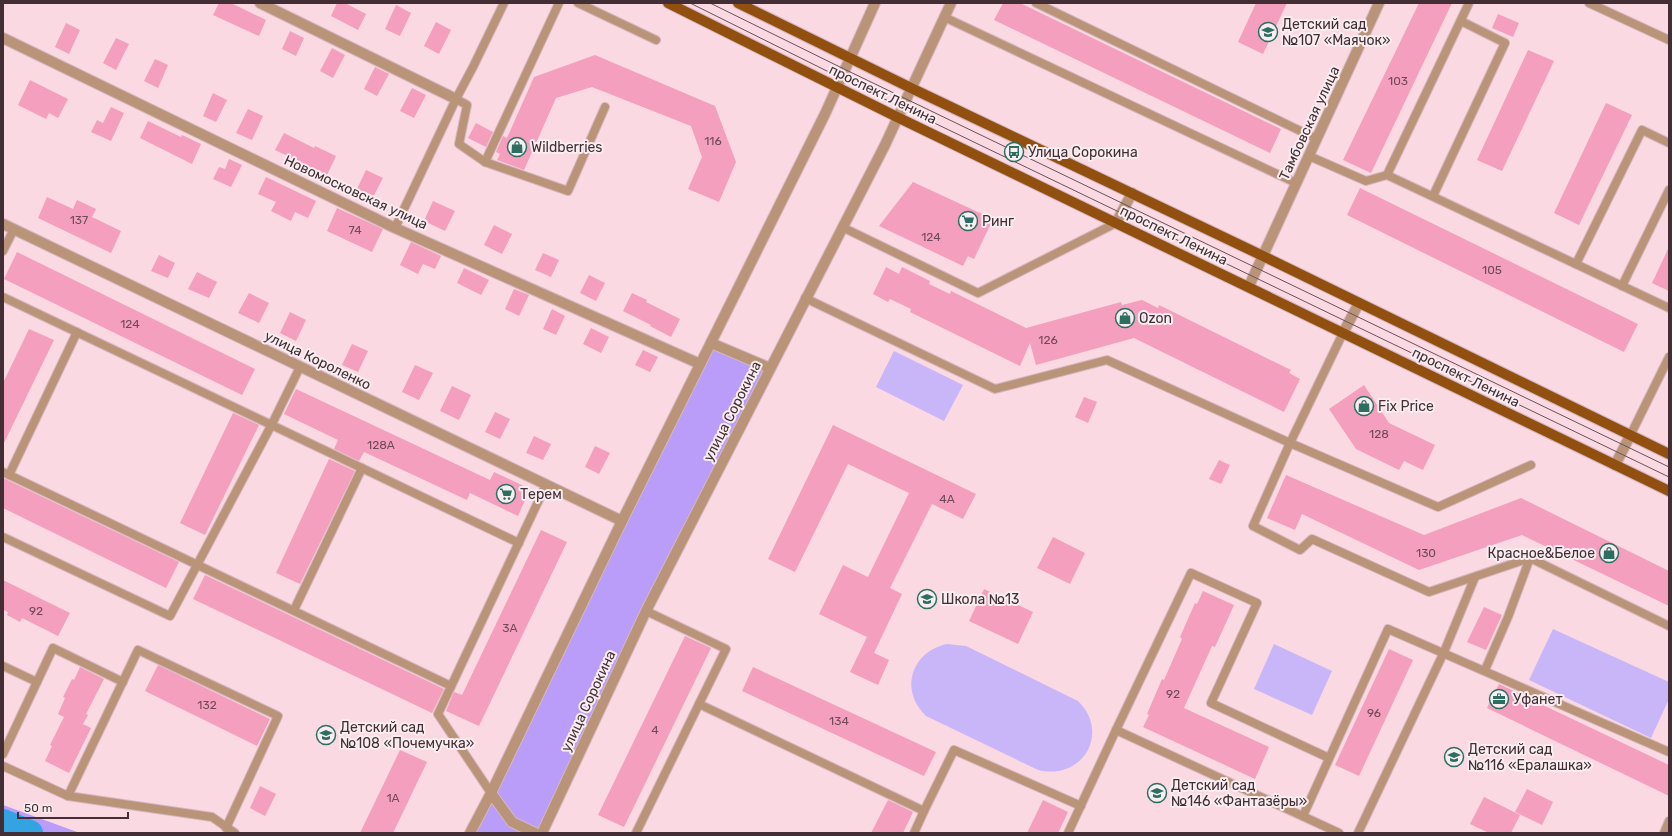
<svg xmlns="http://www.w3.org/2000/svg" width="1672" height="836" font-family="Rubik,sans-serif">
  <rect width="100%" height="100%" fill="#fad9e3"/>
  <!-- green -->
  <g fill="#c9b6f8">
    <polygon points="894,351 963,385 944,421 876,387"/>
    <polygon points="1553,629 1669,682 1669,699 1651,738 1529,680"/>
    <path d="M947,644L966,646L1078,701C1111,733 1082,781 1038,770L926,716C899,690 911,652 947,644Z"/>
    <polygon points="1274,644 1332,671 1312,715 1254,689"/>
  </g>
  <!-- forest -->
  <g fill="#b99df9">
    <polygon points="711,343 770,368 542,833 470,833"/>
    <polygon points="3,805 80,833 3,833"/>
  </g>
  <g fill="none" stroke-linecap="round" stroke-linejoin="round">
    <!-- river -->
    <polyline stroke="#33a4e1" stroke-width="26" points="3,822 30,833"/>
  </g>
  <!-- building -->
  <g fill="#f39fbd">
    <polygon points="219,3 231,3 266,20 259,36 213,15"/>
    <polygon points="337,3 345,3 366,14 358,30 331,16"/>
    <polygon points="1003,3 1020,3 1281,129 1270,153 994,20"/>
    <polygon points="1256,3 1287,3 1263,54 1238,42"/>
    <polygon points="1419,3 1452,3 1371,173 1343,160"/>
    <polygon points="396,5 411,13 400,36 385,29"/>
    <polygon points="1498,14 1519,23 1513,37 1492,28"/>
    <polygon points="436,22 451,30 439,54 424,46"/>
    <polygon points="66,23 80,30 69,54 55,47"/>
    <polygon points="290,31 304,38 296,56 282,49"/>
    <polygon points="116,38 129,44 116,70 103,63"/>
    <polygon points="332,48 345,55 333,78 320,71"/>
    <polygon points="1528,50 1554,61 1502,171 1477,160"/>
    <polygon points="595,55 715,106 736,162 719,202 688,189 702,157 691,126 592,87 556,98 524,170 497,160 500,154 496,152 503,136 507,138 534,77"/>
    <polygon points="155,59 168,65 158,88 144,81"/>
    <polygon points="375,67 389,74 377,96 364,89"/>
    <polygon points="30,80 68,99 58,118 49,113 46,119 18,105"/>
    <polygon points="412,88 426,95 414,118 400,111"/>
    <polygon points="213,93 227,100 216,122 203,116"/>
    <polygon points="1606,103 1632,115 1579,225 1554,213"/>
    <polygon points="111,107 124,113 111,141 91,132 97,120 103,123"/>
    <polygon points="248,109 263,116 252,140 236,133"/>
    <polygon points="148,121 181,137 182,135 201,144 192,164 140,138"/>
    <polygon points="476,123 493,132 486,147 468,138"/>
    <polygon points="284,133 314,148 315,146 336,156 327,175 275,150"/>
    <polygon points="229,159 242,165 231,187 213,179 219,167 225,169"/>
    <polygon points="366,170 383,178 373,197 357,189"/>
    <polygon points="266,177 316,201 308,218 295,212 291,221 271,211 276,202 258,194"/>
    <polygon points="913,182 993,219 974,259 968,256 963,266 879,226"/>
    <polygon points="1360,188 1638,324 1624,352 1347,215"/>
    <polygon points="47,197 73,209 77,200 96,209 92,217 121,231 111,253 38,218"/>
    <polygon points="433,201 455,211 445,231 424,221"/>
    <polygon points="337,208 383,229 372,252 327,231"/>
    <polygon points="494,225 512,234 502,254 484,245"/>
    <polygon points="411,242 441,256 435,269 423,264 418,274 400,265"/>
    <polygon points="1669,247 1669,291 1652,283"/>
    <polygon points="17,252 255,369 242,395 4,279"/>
    <polygon points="543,253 559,260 551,277 535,270"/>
    <polygon points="159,255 175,263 168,278 151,271"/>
    <polygon points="886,267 899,274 902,267 930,281 929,284 950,294 951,291 1026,328 1121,302 1122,305 1142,300 1158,308 1159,305 1291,370 1289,373 1300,379 1284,412 1134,338 1036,365 1030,343 1020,366 910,312 911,309 890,299 888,302 873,294"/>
    <polygon points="464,268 489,280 481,295 457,283"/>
    <polygon points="197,272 217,282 209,298 188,289"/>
    <polygon points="589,275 605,283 596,301 580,293"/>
    <polygon points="514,289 529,295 519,316 505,309"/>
    <polygon points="249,293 269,303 259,323 238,313"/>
    <polygon points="632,293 647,300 646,302 680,319 671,337 650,326 651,325 623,311"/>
    <polygon points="552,309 565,316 556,335 543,329"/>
    <polygon points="290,312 306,320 296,341 280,333"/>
    <polygon points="591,328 609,337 601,353 583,344"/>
    <polygon points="29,329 54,340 3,445 3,383"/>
    <polygon points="352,344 368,351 358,372 342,365"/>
    <polygon points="643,350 658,357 650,372 635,365"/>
    <polygon points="415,365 433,373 419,400 402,392"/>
    <polygon points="1364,385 1389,423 1435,445 1423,470 1404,461 1399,470 1356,449 1329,409"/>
    <polygon points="452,386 471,395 459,420 440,411"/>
    <polygon points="296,389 490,480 494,472 530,489 518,516 470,493 467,500 364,452 359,461 334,449 338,440 284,414"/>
    <polygon points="1084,397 1097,402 1088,423 1075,417"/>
    <polygon points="495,412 510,419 500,439 485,432"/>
    <polygon points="233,413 259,425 205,535 180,523"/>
    <polygon points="833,425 976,494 963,519 932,504 890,588 902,594 874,653 889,660 878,685 850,672 867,637 819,614 843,565 868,577 909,493 848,464 795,572 768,559"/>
    <polygon points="534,436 551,444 543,460 526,453"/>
    <polygon points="595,446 610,453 599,474 585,467"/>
    <polygon points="329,459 355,471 300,584 276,573"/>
    <polygon points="1219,460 1230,465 1221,484 1209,479"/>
    <polygon points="1286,475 1424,535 1521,498 1669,571 1669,606 1522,535 1419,570 1302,514 1295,530 1267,518"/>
    <polygon points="3,478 179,562 166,588 3,508"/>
    <polygon points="541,530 567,542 479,726 446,711 454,692 462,695"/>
    <polygon points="1053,537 1085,553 1070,584 1037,568"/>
    <polygon points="205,575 444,689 432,713 193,599"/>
    <polygon points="3,580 70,613 58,636 22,618 20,622 7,615 8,612 3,610"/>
    <polygon points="984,589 1033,612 1018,644 969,621"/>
    <polygon points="1203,591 1234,605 1215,647 1212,646 1184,708 1269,747 1255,779 1143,727 1149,715 1147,714 1162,679 1164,680 1182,639 1180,637 1195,603 1197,604"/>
    <polygon points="1484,607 1502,615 1486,650 1467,642"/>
    <polygon points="685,636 711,648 624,827 598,815"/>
    <polygon points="1389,649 1413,660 1359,776 1335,765"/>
    <polygon points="158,665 270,719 257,746 145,691"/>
    <polygon points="80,667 104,679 86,714 88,715 83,724 91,728 69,773 45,761 52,746 50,745 64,717 58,714 65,698 63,697 72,679 74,680"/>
    <polygon points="753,667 936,752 924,776 742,691"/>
    <polygon points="1499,684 1669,765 1669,796 1487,708"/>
    <polygon points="400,750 427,762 393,833 360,833"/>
    <polygon points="260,786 276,794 265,816 250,808"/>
    <polygon points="1527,789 1553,802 1542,825 1515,812"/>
    <polygon points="1484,797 1520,815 1511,833 1489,833 1470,824"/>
    <polygon points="888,800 913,812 903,833 871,833"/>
    <polygon points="1043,800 1068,812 1058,833 1027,833"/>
  </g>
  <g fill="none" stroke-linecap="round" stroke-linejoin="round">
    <!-- lane casing -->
    <g stroke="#d5b7c0" stroke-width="10">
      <g id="lane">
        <polyline points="578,3 656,40"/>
        <polyline points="1036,3 1317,139"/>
        <polyline points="1589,3 1669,40"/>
        <polyline points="944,17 1296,183"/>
        <polyline points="456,99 467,105 459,144 485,162 568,191 605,107"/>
        <polyline points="1309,156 1366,181 1387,175 1669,308"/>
        <polyline points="485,162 559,3"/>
        <polyline points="1387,175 1469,3"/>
        <polyline points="1433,196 1505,43 1461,21"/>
        <polyline points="842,227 978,293 1116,223"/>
        <polyline points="395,228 456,99 473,67 504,3"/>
        <polyline points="3,251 14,229"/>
        <polyline points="1576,264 1642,130 1669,143"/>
        <polyline points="1622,286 1669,190"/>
        <polyline points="3,297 519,543"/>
        <polyline points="805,298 995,389 1107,360 1290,443 1438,507 1531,465"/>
        <polyline points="1343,333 1290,443 1253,526 1300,550 1312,539 1429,592 1530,558 1669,626"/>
        <polyline points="1630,436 1669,357"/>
        <polyline points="3,472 451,686"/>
        <polyline points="9,475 77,332"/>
        <polyline points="3,537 170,616 272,424 300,367"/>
        <polyline points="294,610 362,468"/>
        <polyline points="646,611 726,649 699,704 924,811 914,833"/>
        <polyline points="3,666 37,682"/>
        <polyline points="1485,670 1508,617 1530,558"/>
        <polyline points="1116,730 1191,573 1257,603 1211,703 1329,758"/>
        <polyline points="3,754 53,648 123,682"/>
        <polyline points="3,766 68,796 212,817 235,833"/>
        <polyline points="491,793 438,714 546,485"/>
        <polyline points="68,796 138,650 278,716 226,828"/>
        <polyline points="924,811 954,750 1081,806"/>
        <polyline points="1303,816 1388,629 1669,752"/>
        <polyline points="636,833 699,704"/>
        <polyline points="1068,833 1116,730 1339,833"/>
        <polyline points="1358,833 1444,652 1475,577"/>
        <polyline points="1664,833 1669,821"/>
      </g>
    </g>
    <!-- street casing -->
    <g stroke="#d5b7c0" stroke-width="12">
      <g id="street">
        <polyline points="260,3 456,99"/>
        <polyline points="3,38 395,228 700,364"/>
        <polyline points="1116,223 1132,193"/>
        <polyline points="3,224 622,521"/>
        <polyline points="1249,286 1379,3"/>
        <polyline points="1343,333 1359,303"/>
        <polyline points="711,343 770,368"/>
        <polyline points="1615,465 1630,436"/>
        <polyline points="491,793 512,822 535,833"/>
        <polyline points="470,833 491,793 622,521 825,114 875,3"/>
        <polyline points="542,833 646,611 885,145 951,3"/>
      </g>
    </g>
    <!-- primary casing -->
    <g stroke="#d5b7c0" stroke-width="12">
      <g id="primary">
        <polyline points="668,3 897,117 1669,491"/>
        <polyline points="738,3 911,88 1263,256 1669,454"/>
      </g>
    </g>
    <!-- lane -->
    <use href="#lane" stroke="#ba9479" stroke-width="8"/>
    <!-- street -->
    <use href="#street" stroke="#ba9479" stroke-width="10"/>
    <!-- primary -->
    <use href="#primary" stroke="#914f10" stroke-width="10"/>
    <!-- tram -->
    <g stroke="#69525a" stroke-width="1">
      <polyline points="690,3 841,78 1669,477"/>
      <polyline points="710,3 844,69 1669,467"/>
    </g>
  </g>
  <!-- icons -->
  <defs>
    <g id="school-ring" transform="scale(1)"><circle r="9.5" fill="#f8edf0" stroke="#2c6f61" stroke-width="1.5"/><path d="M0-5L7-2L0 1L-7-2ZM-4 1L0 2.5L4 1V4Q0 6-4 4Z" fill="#2c6f61"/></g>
    <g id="shop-ring" transform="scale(1)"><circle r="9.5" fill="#f8edf0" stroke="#2c6f61" stroke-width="1.5"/><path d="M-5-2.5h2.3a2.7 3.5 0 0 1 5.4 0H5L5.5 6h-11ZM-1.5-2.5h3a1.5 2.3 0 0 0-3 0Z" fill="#2c6f61"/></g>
    <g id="bus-ring" transform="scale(1)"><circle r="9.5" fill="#f8edf0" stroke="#2c6f61" stroke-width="1.5"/><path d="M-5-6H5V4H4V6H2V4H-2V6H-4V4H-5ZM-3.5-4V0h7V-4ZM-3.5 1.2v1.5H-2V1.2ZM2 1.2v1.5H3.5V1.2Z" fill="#2c6f61"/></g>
    <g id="supermarket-ring" transform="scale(1)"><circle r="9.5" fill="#f8edf0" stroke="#2c6f61" stroke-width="1.5"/><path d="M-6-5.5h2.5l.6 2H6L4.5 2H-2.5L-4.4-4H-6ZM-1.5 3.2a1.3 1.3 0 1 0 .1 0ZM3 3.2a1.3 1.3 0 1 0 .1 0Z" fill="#2c6f61"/></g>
    <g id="office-ring" transform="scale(1)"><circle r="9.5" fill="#f8edf0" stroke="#2c6f61" stroke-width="1.5"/><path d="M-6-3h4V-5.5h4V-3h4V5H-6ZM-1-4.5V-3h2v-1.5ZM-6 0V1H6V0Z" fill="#2c6f61"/></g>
  </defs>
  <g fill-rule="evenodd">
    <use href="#school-ring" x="1268" y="32"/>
    <use href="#shop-ring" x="517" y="147"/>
    <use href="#bus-ring" x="1014" y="152"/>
    <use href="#supermarket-ring" x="968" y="221"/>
    <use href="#shop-ring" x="1125" y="318"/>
    <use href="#shop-ring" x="1364" y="406"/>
    <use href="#supermarket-ring" x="506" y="494"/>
    <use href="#shop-ring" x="1609" y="553"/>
    <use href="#school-ring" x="927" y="599"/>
    <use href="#office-ring" x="1499" y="699"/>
    <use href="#school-ring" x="326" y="735"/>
    <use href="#school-ring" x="1454" y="757"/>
    <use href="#school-ring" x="1157" y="793"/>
  </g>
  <g text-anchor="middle" stroke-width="4" stroke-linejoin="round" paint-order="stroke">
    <!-- number labels -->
    <g font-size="12" fill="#6f4a57">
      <text x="1398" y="85">103</text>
      <text x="713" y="145">116</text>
      <text x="79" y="224">137</text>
      <text x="355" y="234">74</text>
      <text x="931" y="241">124</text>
      <text x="1492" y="274">105</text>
      <text x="130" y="328">124</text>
      <text x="1048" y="344">126</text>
      <text x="1379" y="438">128</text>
      <text x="381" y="449">128А</text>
      <text x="947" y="503">4А</text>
      <text x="1426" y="557">130</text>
      <text x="36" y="615">92</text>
      <text x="510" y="632">3А</text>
      <text x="1173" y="698">92</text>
      <text x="207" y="709">132</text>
      <text x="1374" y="717">96</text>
      <text x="839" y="725">134</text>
      <text x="655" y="734">4</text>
      <text x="393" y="802">1А</text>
    </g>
    <!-- poi labels -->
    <g font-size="14" fill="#432e35" stroke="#f8edf0" text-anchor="start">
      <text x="1282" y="29">Детский сад<tspan x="1282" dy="16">№107 «Маячок»</tspan></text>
      <text x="531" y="152">Wildberries</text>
      <text x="1028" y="157">Улица Сорокина</text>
      <text x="982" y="226">Ринг</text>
      <text x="1139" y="323">Ozon</text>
      <text x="1378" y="411">Fix Price</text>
      <text x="520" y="499">Терем</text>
      <text x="1595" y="558" text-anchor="end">Красное&amp;Белое</text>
      <text x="941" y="604">Школа №13</text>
      <text x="1513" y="704">Уфанет</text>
      <text x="340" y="732">Детский сад<tspan x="340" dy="16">№108 «Почемучка»</tspan></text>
      <text x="1468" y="754">Детский сад<tspan x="1468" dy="16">№116 «Ералашка»</tspan></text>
      <text x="1171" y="790">Детский сад<tspan x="1171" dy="16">№146 «Фантазёры»</tspan></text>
    </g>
    <!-- street labels -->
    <g font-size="14" fill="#432e35" stroke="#f8edf0">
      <text transform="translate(883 94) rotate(26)" y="5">проспект Ленина</text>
      <text transform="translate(1309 123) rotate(-65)" y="5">Тамбовская улица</text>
      <text transform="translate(356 192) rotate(25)" y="5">Новомосковская улица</text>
      <text transform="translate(1174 235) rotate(26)" y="5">проспект Ленина</text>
      <text transform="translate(318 360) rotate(26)" y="5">улица Короленко</text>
      <text transform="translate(1466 377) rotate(26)" y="5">проспект Ленина</text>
      <text transform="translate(732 411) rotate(-63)" y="5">улица Сорокина</text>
      <text transform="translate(588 701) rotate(-65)" y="5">улица Сорокина</text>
    </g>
  </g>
  <!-- border -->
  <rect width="1672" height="836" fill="none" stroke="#432e35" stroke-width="8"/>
  <!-- scale -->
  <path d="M18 812v6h110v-6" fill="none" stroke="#432e35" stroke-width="2"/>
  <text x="24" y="812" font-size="12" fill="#432e35" stroke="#f8edf0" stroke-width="3" paint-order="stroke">50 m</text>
</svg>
